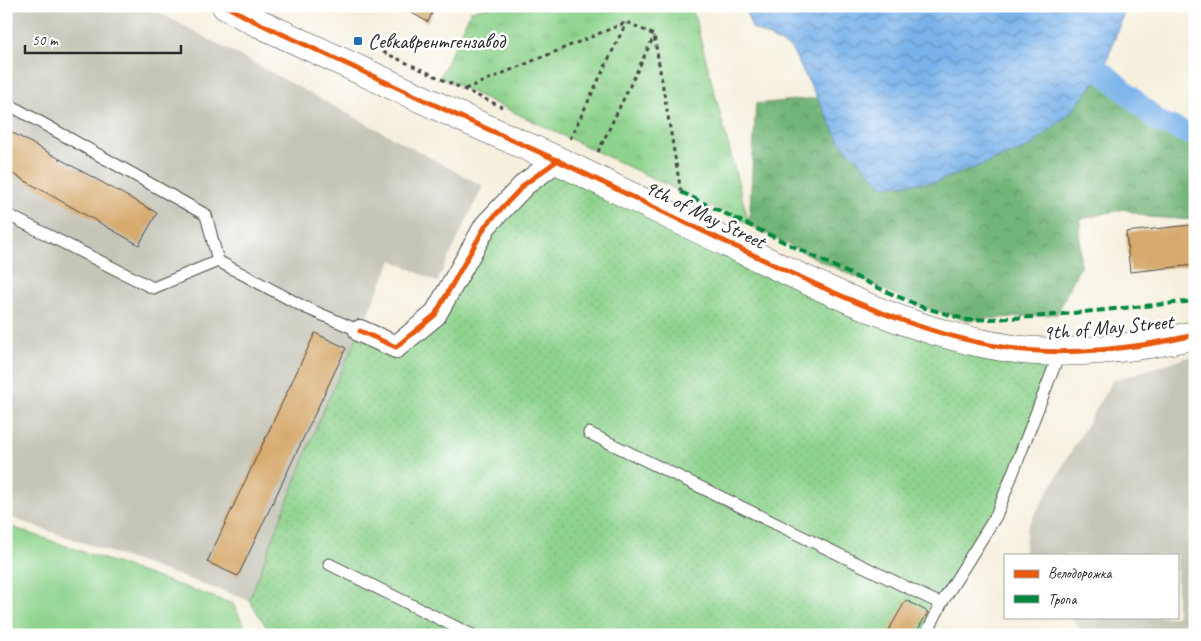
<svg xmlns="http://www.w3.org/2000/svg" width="1201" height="641" font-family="Caveat,sans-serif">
  <defs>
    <pattern id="forest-crowns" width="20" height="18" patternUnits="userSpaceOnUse" patternTransform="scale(1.25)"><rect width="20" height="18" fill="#72b578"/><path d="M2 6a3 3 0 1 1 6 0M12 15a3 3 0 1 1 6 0" fill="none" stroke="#5e9363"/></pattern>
    <pattern id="park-tufts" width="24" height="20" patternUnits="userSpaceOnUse" patternTransform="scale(1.25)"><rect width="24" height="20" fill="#8ed38d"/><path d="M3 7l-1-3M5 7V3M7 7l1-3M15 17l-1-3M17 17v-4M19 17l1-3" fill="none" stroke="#7bb57a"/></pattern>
    <pattern id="garden-dots" width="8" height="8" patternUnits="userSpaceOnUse" patternTransform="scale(1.25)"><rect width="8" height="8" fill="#8ed38d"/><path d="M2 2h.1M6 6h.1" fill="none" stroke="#7bb57a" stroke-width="1.8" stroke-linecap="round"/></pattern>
    <pattern id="water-waves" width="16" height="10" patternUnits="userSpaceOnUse" patternTransform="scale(1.25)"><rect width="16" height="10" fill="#79b2ea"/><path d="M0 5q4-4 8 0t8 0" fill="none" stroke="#6391be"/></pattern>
  </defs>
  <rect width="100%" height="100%" fill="#fff"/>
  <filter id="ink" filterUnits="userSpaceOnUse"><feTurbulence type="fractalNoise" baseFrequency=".02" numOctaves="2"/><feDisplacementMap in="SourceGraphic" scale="10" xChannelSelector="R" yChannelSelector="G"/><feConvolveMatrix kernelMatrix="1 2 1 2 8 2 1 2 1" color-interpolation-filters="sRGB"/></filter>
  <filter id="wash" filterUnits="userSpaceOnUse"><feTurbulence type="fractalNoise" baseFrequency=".0096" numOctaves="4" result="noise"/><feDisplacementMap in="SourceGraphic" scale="20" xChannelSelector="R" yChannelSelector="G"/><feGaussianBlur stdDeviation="1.12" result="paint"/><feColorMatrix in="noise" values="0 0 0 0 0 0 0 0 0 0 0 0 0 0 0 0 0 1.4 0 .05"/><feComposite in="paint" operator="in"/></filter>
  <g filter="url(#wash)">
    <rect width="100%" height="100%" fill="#f5efdd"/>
    <!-- industrial -->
    <g fill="#c5c5b8">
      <polygon points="6,6 147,6 483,186 437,282 392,260 322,413 249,600 6,516"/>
      <polygon points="1192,356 1195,356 1195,635 1085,635 1070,617 1177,617 1177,555 1024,555 1027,528 1112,381"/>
    </g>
    <!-- grass -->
    <polygon fill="#8ed38d" stroke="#5c7f5c" points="6,525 233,604 249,635 6,635"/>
    <!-- forest -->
    <polygon fill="url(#forest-crowns)" stroke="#4e7052" points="1103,72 1159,122 1195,136 1195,220 1148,217 1124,209 1080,219 1080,266 1057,314 968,320 922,307 827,264 749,225 756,104 817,98 840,142 1071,112"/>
    <!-- park -->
    <polygon fill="url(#park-tufts)" stroke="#5c7f5c" points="490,6 683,6 693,11 749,224 440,77 471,11"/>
    <!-- garden -->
    <polygon fill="url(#garden-dots)" stroke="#5c7f5c" points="558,160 850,300 1060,352 996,516 926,635 272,635 249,600 322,413 360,331 396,347 435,315 486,225"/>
    <!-- water -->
    <polygon fill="url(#water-waves)" stroke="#526e8a" points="744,6 1126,6 1103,72 1071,112 1030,147 936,182 883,186 840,142 791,48 752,28"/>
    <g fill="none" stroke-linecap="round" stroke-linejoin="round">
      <!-- canal -->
      <polyline stroke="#79b2ea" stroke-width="22" points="1103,72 1159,122 1195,136"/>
    </g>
    <g id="blocks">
      <!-- building -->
      <g fill="#d6a96c">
        <polygon points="399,6 435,6 428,22"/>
        <polygon points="6,129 157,213 139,245 6,170"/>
        <polygon points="1191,225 1195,265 1130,272 1126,232"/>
        <polygon points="315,333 346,348 238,576 207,562"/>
        <polygon points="906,600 928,612 915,635 886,635"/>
      </g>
    </g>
  </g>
  <g filter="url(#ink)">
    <use href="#blocks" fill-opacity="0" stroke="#494846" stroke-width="1"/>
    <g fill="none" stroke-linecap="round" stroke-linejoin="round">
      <!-- lane casing -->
      <g stroke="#494846" stroke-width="13">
        <g id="lane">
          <polyline points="6,103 206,215 218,261"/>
          <polyline points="6,214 153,288 218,261 304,307 360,331"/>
          <polyline points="589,433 941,604"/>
          <polyline points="329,564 472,635"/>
          <polyline points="926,635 941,604 996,516 1060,352"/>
        </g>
      </g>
      <!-- street casing -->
      <g stroke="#494846" stroke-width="24">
        <polyline id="street" points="360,331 396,347 435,315 486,225 525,184 558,160"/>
      </g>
      <!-- secondary casing -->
      <g stroke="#494846" stroke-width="29">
        <path id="secondary" d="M226,6L252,20C318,50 384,82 450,112C490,131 531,147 571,167C635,198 699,230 764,260C841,297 922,335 1008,348C1065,357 1138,348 1195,335"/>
      </g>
      <!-- path -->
      <g stroke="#494846" stroke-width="3" stroke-dasharray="4 4" stroke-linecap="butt">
        <polyline points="383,52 502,107"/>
        <polyline points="465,89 627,22 654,35 681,192"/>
        <polyline points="570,139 626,23"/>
        <polyline points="598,152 654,36"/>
      </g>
      <!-- lane -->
      <use href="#lane" stroke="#fff" stroke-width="11"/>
      <!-- street -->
      <use href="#street" stroke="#fff" stroke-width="22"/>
      <!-- secondary -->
      <use href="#secondary" stroke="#fff" stroke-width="28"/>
      <!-- quiet -->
      <polyline stroke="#00873e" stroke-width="4" stroke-dasharray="8 4" stroke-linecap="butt" points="681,192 883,290 922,307 968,320 1033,317 1195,301"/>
      <!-- cycleway casing -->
      <g stroke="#fff" stroke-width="8">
        <g id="cycleway">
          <path d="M226,6L252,20C318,50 384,82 450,112C490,131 531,147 571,167C635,198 699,230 764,260C841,297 922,335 1008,348C1065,357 1138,348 1195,335"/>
          <polyline points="360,331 396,347 435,315 486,225 525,184 558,160"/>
        </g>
      </g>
      <!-- cycleway -->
      <use href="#cycleway" stroke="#e8590c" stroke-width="5"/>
    </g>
  </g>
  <!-- markers -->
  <rect fill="#1f6fb2" stroke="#fff" stroke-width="2" x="353" y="36" width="10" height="10" rx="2.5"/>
  <g text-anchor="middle" stroke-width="5" stroke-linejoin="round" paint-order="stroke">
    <!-- poi labels -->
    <g font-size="21" fill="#2b2b2b" stroke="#fff" text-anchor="start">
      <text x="368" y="48">Севкаврентгензавод</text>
    </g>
    <!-- street labels -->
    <g font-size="21" fill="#2b2b2b" stroke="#fff">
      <text transform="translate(705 214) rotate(26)" y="7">9th of May Street</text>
      <text transform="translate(1108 327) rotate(-5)" y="7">9th of May Street</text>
    </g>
  </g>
  <!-- margin -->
  <rect width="1201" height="641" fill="none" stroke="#fff" stroke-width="25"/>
  <!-- legend -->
  <rect x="1004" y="554" width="175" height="65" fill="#ffffff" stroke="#aaaaaa"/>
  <rect x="1014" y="570" width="25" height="8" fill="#e8590c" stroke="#aaaaaa"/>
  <text x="1048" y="578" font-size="15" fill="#2b2b2b">Велодорожка</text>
  <rect x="1014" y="595" width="25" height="8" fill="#00873e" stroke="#aaaaaa"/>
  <text x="1048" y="604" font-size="15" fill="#2b2b2b">Тропа</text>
  <!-- scale -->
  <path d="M25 45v8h156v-8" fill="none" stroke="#2b2b2b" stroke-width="2.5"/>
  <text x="32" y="45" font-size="15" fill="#2b2b2b" stroke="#ffffff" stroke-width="4" paint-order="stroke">50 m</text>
</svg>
